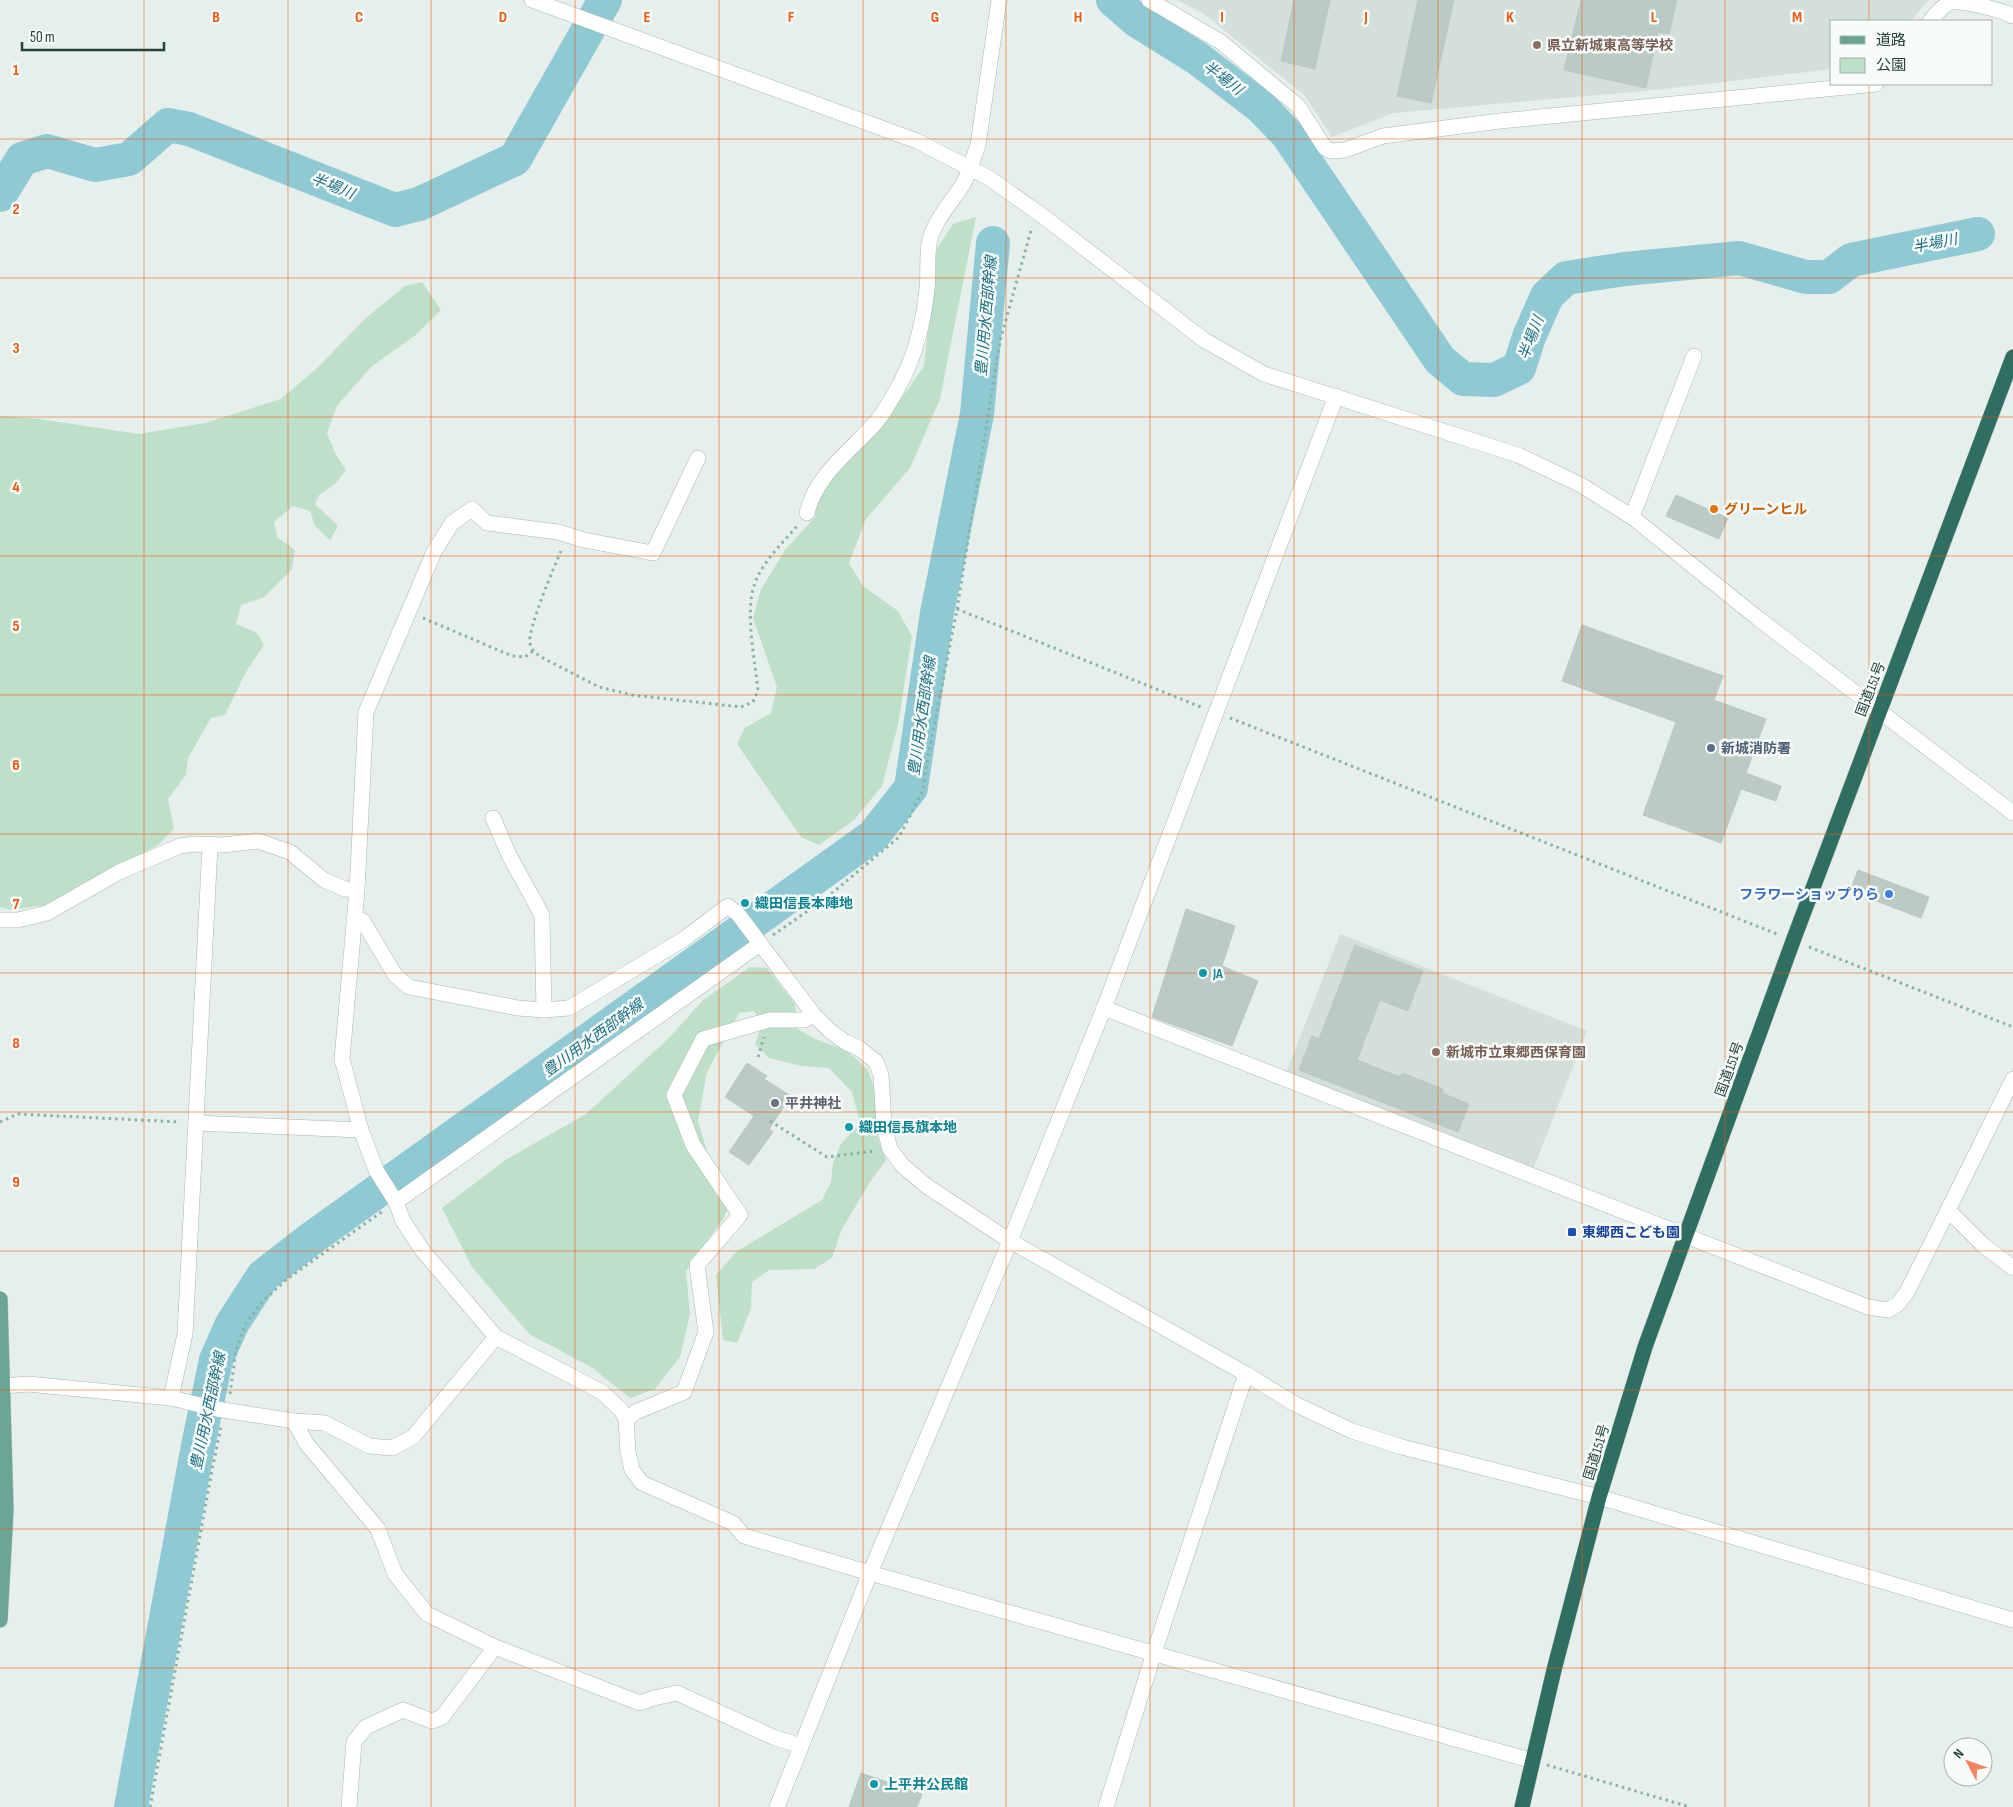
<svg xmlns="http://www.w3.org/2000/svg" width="2013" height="1807" font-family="'Sofia Sans Condensed','Noto Sans JP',sans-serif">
  <rect width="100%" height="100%" fill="#e6efeb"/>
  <!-- built -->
  <g fill="#d4dfda">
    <polygon points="1177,0 1928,0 1911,21 1832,21 1832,69 1655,90 1394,113 1332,137 1304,95 1204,14"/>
    <polygon points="1340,934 1587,1031 1533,1170 1286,1073"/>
  </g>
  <!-- green -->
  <g fill="#bfe0c8">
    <polygon points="976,217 940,399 910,468 866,519 849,563 863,586 898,611 912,636 898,725 882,786 854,820 819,845 801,837 737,744 745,728 771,713 777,687 753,618 761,589 785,550 815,517 818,494 840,465 887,419 924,366 937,248 953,224"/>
    <polygon points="422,282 441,310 417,334 371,367 337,406 327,433 336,455 346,470 335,484 319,495 315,504 338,526 330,540 315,526 310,511 293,506 274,522 278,538 295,550 292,569 263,598 241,605 236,624 257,633 264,645 247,670 225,715 211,718 188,758 186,775 168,799 174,829 158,845 119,866 99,880 46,905 10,910 0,907 0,416 39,419 139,434 205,423 281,399 317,368 367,317 405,286"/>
    <polygon points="750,967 767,968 795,1004 798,1029 815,1039 848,1051 868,1070 876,1094 878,1138 886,1160 870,1182 841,1231 832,1258 814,1269 769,1270 752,1282 751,1308 737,1343 723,1340 716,1275 736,1252 822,1200 831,1182 833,1163 841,1144 860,1123 852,1092 829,1068 801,1066 769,1058 755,1044 762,1025 754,1011 739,1013 707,1072 698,1121 712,1168 733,1197 723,1219 686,1271 690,1314 680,1357 655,1389 630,1398 591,1367 529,1334 472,1267 442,1208 507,1159 586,1114 669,1038 703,1000"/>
  </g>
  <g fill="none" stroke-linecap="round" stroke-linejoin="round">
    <!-- river -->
    <g stroke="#8ec9d4" stroke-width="34">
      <polyline points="1113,0 1136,20 1197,58 1261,107 1287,134 1440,360 1463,379 1494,380 1519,368 1529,337 1547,296 1566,278 1625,269 1739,258 1806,277 1829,277 1851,260 1978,234"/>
      <polyline points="0,195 22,159 47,151 95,165 129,159 168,125 189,129 395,210 419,204 515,159 605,0"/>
      <polyline points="131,1807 198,1446 216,1360 232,1324 263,1276 312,1238 873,836 911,788 937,613 977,414 993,243"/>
    </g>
  </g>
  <!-- building -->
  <g fill="#bbcac4" stroke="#b8c9c2">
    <polygon points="1294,0 1330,0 1315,69 1281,61"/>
    <polygon points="1418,0 1454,0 1431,103 1397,96"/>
    <polygon points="1581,0 1677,0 1669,34 1658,32 1646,88 1564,70"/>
    <polygon points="1676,495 1728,518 1719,539 1666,516"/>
    <polygon points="1582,625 1723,676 1714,700 1766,719 1746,773 1781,786 1776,801 1741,789 1721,843 1643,815 1676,722 1562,681"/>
    <polygon points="1858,870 1929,897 1921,918 1850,891"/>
    <polygon points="1186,909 1235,926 1222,966 1258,981 1232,1046 1152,1017"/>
    <polygon points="1355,945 1423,971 1408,1011 1380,1000 1357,1060 1400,1077 1402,1073 1443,1089 1442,1093 1469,1104 1458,1132 1299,1070 1312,1036 1319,1039"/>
    <polygon points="747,1063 767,1076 764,1079 791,1096 769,1129 773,1132 749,1165 729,1152 754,1116 725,1097"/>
    <polygon points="861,1773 922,1794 917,1807 849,1807"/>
  </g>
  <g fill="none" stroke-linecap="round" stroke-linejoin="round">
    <!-- minor casing -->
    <g stroke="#a8b8b2" stroke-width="16">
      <g id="minor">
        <polyline points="532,0 917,141 989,178 1040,214 1204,340 1264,374 1518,455 1581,485 1632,517 1760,620 2013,813"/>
        <polyline points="1149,0 1221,42 1298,106 1325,148 1331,151 1345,150 1383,136 1500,121 1876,84"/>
        <path d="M1930,21C1936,14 1942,6 1951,2C1962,0 2001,10 2013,16"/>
        <path d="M807,513C816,474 852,450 877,421C886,410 894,395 901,382C916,353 924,320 927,288C929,272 926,254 930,239C936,218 952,202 963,184C970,172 973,158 978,145L999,0"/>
        <polyline points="1632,517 1694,356"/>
        <polyline points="493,818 509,855 542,915 544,1010"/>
        <polyline points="357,890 366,712 434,552 452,523 472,509 487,523 558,532 584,540 653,553 698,458"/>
        <polyline points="356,917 363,921 395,975 409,987 518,1008 544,1010 569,1008 684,939 728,906 738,914 814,1015 829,1030 845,1042 859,1048 876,1062 881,1075 884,1126 890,1149 903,1166 928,1187 1010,1241 1246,1374 1295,1404 1352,1431 1402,1447 1599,1497 2013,1620"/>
        <polyline points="0,920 18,920 47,913 119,872 180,846 194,844 223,845 258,841 290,852 324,880 345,889 357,890 342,1059 361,1130 376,1170 396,1202 403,1221 423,1251 496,1337 602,1392 621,1410 626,1419 628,1452 632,1470 642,1483 733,1523 744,1536 870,1573 1533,1761"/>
        <polyline points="1104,1008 1868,1307 1888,1310 1898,1304 1907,1292 1948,1210 1983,1245 2013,1268"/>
        <polyline points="196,1123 361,1130"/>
        <polyline points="396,1202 760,944"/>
        <polyline points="1948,1210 2013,1079"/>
        <polyline points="3,1386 28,1384 171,1398 217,1409 294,1421 325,1423 369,1446 392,1448 413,1437 496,1337"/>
        <polyline points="171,1398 185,1334 210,846"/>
        <polyline points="626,1419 636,1412 684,1392 706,1332 697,1265 740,1215 693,1145 674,1095 703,1039 769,1020 804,1020 814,1015"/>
        <polyline points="294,1421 306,1443 378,1529 395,1574 427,1614 495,1647 640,1703 654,1698 677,1693 773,1737 801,1746"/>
        <polyline points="349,1807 354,1742 366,1727 403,1710 432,1721 442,1717 495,1647"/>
        <polyline points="777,1807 870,1573 1010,1241 1104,1008 1336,396"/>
        <polyline points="1106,1807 1154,1653 1246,1374"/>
      </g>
    </g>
    <!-- major casing -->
    <g stroke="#c2cac8" stroke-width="16">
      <polyline id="major" points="0,1299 6,1510 0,1620"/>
    </g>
    <!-- highway casing -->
    <g stroke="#c2cac8" stroke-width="16">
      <polyline id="highway" points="1522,1807 1554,1670 1599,1497 1645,1347 1793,941 2013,357"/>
    </g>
    <!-- path -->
    <g stroke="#86b3a5" stroke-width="3" stroke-dasharray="2.5 4" stroke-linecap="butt">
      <path d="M561,551C555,565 527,630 530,643C531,650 536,653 541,657L599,687L632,695L741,707L753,702L758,690C755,661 745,613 754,586C761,563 782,544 797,526"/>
      <polyline points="957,609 1201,707"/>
      <polyline points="423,618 512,656 525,657 533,651"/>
      <polyline points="1230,718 1777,934"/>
      <polyline points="773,935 825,899 899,837 923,790 927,762 957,609 1000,341 1032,227"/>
      <polyline points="1809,947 2013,1027"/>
      <polyline points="758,1057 764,1037"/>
      <polyline points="770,1121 827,1157 874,1151"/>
      <polyline points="0,1122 18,1114 180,1122"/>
      <polyline points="230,1394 236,1350 246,1323 263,1301 287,1279 383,1211"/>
      <polyline points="1547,1765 1690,1807"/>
      <polyline points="150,1807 213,1465 221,1427"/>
    </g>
    <!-- minor -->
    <use href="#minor" stroke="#fff" stroke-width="15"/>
    <!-- major -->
    <use href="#major" stroke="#6aa596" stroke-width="15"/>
    <!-- highway -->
    <use href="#highway" stroke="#2f6f62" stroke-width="15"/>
  </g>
  <!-- grid -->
  <path fill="none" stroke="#e8590c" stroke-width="1" stroke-opacity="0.55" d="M144,0V1807M288,0V1807M431,0V1807M575,0V1807M719,0V1807M863,0V1807M1006,0V1807M1150,0V1807M1294,0V1807M1438,0V1807M1582,0V1807M1725,0V1807M1869,0V21M1869,84V1807M0,139H2013M0,278H2013M0,417H2013M0,556H2013M0,695H2013M0,834H2013M0,973H2013M0,1112H2013M0,1251H2013M0,1390H2013M0,1529H2013M0,1668H2013"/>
  <!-- markers -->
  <g fill="#8d6e63" stroke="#f7fbf9" stroke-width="2">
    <circle cx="1537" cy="45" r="5"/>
    <circle cx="1436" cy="1052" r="5"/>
  </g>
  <circle fill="#e8710a" stroke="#f7fbf9" stroke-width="2" cx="1714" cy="509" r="5"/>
  <circle fill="#5c6f8a" stroke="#f7fbf9" stroke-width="2" cx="1711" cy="748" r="5"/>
  <circle fill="#3f7fe0" stroke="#f7fbf9" stroke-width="2" cx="1889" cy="894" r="5"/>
  <g fill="#0f9aa8" stroke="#f7fbf9" stroke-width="2">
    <circle cx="745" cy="903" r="5"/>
    <circle cx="1203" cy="973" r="5"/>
    <circle cx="849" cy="1127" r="5"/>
    <circle cx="874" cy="1784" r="5"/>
  </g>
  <circle fill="#6b7280" stroke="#f7fbf9" stroke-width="2" cx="775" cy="1103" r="5"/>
  <rect fill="#1a4fb4" stroke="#f7fbf9" stroke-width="2" x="1567" y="1227" width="10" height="10" rx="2.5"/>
  <g text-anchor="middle" stroke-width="5" stroke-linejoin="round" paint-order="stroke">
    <!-- education labels -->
    <g font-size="14" font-weight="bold" fill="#785e54" stroke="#f7fbf9" text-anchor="start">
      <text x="1547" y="50">県立新城東高等学校</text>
      <text x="1446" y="1057">新城市立東郷西保育園</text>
    </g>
    <!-- food labels -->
    <g font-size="14" font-weight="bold" fill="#c56008" stroke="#f7fbf9" text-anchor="start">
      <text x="1724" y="514">グリーンヒル</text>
    </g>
    <!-- street labels -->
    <g font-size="14" fill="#24423a" stroke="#f7fbf9">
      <text transform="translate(1870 689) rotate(-69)" y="5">国道151号</text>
      <text transform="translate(1729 1069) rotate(-70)" y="5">国道151号</text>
      <text transform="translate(1596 1452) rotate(-73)" y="5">国道151号</text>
    </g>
    <!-- service labels -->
    <g font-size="14" font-weight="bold" fill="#4e5e75" stroke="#f7fbf9" text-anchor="start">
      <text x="1721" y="753">新城消防署</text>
    </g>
    <!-- shop labels -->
    <g font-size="14" font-weight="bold" fill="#366cbe" stroke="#f7fbf9" text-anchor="end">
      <text x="1879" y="899">フラワーショップりら</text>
    </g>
    <!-- culture labels -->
    <g font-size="14" font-weight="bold" fill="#0d838f" stroke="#f7fbf9" text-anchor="start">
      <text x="755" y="908">織田信長本陣地</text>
      <text x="1213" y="978">JA</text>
      <text x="859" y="1132">織田信長旗本地</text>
      <text x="884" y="1789">上平井公民館</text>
    </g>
    <!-- worship labels -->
    <g font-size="14" font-weight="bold" fill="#5b616d" stroke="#f7fbf9" text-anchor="start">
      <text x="785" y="1108">平井神社</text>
    </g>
    <!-- transit labels -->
    <g font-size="14" font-weight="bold" fill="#164399" stroke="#f7fbf9" text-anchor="start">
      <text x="1582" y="1237">東郷西こども園</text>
    </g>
    <!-- water labels -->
    <g font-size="15" font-style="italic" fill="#1c6f80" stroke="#f7fbf9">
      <text transform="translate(1223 78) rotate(37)" y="5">半場川</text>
      <text transform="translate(333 186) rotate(22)" y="5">半場川</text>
      <text transform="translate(1935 243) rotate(-11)" y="5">半場川</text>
      <text transform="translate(986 316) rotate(-85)" y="5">豊川用水西部幹線</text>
      <text transform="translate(1531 338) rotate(-69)" y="5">半場川</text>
      <text transform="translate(922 716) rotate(-82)" y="5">豊川用水西部幹線</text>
      <text transform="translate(593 1038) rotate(-36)" y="5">豊川用水西部幹線</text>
      <text transform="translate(208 1411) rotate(-78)" y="5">豊川用水西部幹線</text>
    </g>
  </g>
  <g font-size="16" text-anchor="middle" font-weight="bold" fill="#e8590c" stroke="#f7fbf9" stroke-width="5" stroke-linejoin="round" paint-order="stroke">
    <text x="216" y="22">B</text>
    <text x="359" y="22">C</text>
    <text x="503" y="22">D</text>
    <text x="647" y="22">E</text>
    <text x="791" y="22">F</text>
    <text x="935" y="22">G</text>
    <text x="1078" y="22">H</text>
    <text x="1222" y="22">I</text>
    <text x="1366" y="22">J</text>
    <text x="1510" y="22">K</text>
    <text x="1654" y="22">L</text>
    <text x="1797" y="22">M</text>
    <text x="16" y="75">1</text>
    <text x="16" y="214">2</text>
    <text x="16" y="353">3</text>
    <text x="16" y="492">4</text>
    <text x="16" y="631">5</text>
    <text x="16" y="770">6</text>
    <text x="16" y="909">7</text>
    <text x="16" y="1048">8</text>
    <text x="16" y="1187">9</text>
  </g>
  <!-- legend -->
  <rect x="1830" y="20" width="162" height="65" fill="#f7fbf9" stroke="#a3b1ad"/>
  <rect x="1840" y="36" width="25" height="8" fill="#6aa596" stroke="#a3b1ad"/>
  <text x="1876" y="45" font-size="15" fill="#24423a">道路</text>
  <rect x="1840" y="58" width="25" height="15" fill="#bfe0c8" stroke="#a3b1ad"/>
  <text x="1876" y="70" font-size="15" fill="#24423a">公園</text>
  <!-- north arrow -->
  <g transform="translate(1968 1762) rotate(311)"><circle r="24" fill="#f7fbf9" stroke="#a3b1ad"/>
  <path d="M0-4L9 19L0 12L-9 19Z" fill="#f4845f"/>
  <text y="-8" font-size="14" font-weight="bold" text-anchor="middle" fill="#24423a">N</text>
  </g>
  <!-- scale -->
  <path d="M22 42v8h142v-8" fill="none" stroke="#24423a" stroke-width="2.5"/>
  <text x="30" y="42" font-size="15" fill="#24423a" stroke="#f7fbf9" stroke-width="4" paint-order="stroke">50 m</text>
</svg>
